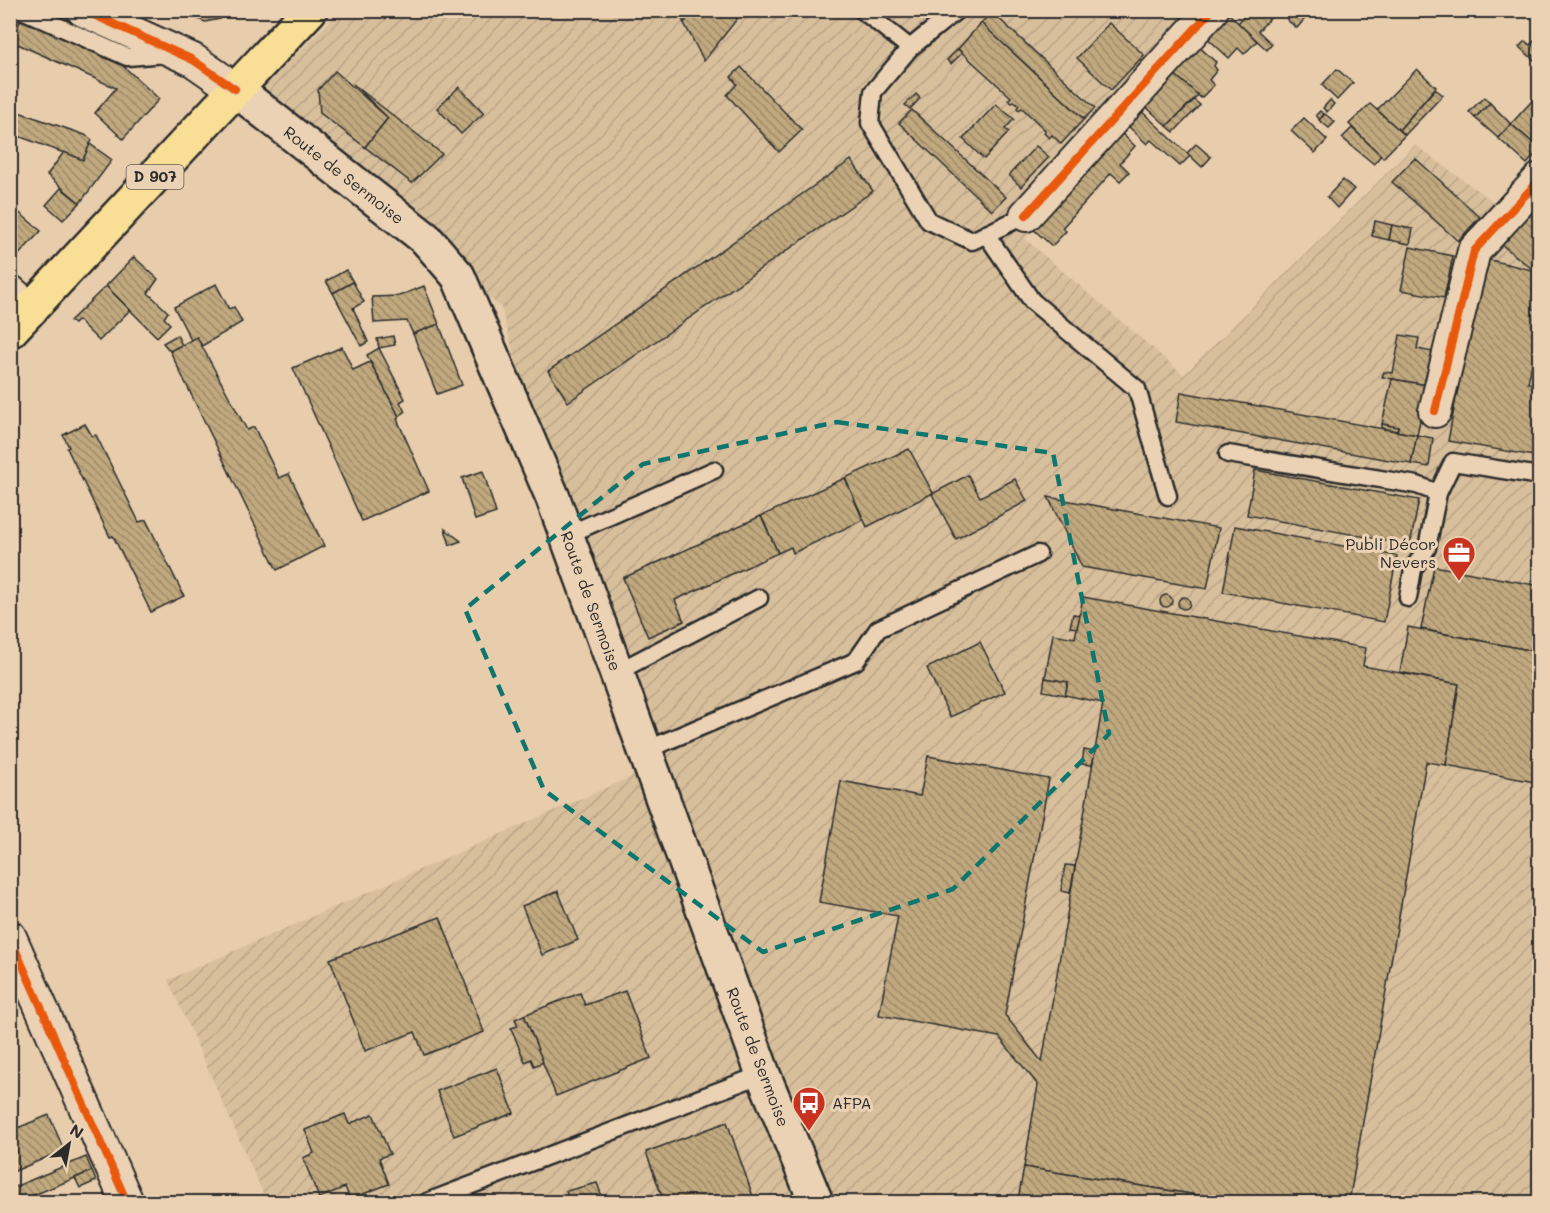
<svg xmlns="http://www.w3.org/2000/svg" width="1550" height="1213" font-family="Mali,sans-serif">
  <defs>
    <pattern id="industrial-furrows" width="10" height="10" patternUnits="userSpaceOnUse" patternTransform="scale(1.5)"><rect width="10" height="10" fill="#d8bf9c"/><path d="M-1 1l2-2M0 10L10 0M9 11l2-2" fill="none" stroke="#baa487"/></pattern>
    <pattern id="building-back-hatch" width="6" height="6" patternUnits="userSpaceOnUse" patternTransform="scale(1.5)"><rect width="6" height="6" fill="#c1a97f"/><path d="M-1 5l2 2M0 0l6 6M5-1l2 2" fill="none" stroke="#9d8a68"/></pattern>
  </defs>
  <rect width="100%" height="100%" fill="#e8cdac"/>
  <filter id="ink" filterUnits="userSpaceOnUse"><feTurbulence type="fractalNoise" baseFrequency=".0167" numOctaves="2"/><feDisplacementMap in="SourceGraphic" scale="12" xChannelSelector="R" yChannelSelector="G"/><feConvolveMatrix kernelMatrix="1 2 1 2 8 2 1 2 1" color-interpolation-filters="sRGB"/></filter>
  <g filter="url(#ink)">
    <!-- industrial -->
    <polygon fill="url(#industrial-furrows)" points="340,11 1225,11 1025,239 1184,375 1415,145 1502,208 1539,169 1539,1202 267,1202 168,980 633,776 501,308 261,90"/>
    <!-- building -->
    <g fill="url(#building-back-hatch)" stroke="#2b2b2b" stroke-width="1.5">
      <polygon points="179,10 228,10 220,19 205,22"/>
      <polygon points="677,10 693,10 684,23"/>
      <polygon points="693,10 744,10 704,61 684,23"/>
      <polygon points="1250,10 1266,10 1272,16 1258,31 1272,44 1267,50 1238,23"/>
      <polygon points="1278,10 1287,10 1281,17 1276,13"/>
      <polygon points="1295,10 1307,10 1310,13 1297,28 1287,20"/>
      <polygon points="992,12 1095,108 1084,119 981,23"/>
      <polygon points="1227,12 1257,41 1244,54 1238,48 1229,58 1205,36"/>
      <polygon points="10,14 21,19 10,41"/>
      <polygon points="21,19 122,65 159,99 123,139 95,113 116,88 11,41"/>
      <polygon points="981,23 1084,119 1061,144 1052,135 1049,138 1044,133 1045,130 1022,108 1019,110 1017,108 1019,105 1014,101 1012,103 1008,100 1011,97 958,49"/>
      <polygon points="1109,23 1144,55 1111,90 1077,58"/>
      <polygon points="1540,35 1540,65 1519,47 1525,41 1530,45"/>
      <polygon points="1197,45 1216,62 1214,66 1217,70 1209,80 1214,85 1201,98 1172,72"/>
      <polygon points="958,49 962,53 951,64 947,60"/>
      <polygon points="741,67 802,130 779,152 727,95 737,84 731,77"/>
      <polygon points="1337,69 1353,83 1337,100 1322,85"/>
      <polygon points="1417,69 1436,87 1399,130 1377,110"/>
      <polygon points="335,71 388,118 365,147 320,113 318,90"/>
      <polygon points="1172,72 1198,95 1167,126 1143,104"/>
      <polygon points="353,84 442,154 412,183 365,147 388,118"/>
      <polygon points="459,87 484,113 461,134 437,108"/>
      <polygon points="1435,89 1443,95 1405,135 1399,130"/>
      <polygon points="1540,92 1540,149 1511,124"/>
      <polygon points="916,94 920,98 910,109 905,105"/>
      <polygon points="1484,97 1490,103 1475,118 1469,112"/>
      <polygon points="1194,100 1200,105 1174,132 1167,126"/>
      <polygon points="1330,100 1334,104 1327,112 1323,108"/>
      <polygon points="1490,103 1511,124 1498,138 1475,118"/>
      <polygon points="996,104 1014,119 1005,129 1009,132 984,159 963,139"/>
      <polygon points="1370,104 1405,135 1383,158 1349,124"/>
      <polygon points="10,109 85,135 92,140 83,160 10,133"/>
      <polygon points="1139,109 1190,156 1180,166 1151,140 1147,144 1125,123"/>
      <polygon points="912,110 1006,197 992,211 899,123"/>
      <polygon points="1320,111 1324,114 1320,120 1316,115"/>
      <polygon points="1325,114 1335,122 1329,128 1319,120"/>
      <polygon points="1304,118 1327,140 1315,153 1291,131"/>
      <polygon points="1511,124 1540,149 1527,164 1498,138"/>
      <polygon points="1352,128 1381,155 1374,164 1342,138"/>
      <polygon points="1119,131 1135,146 1120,163 1129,172 1120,181 1111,173 1062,228 1066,231 1052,246 1032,228"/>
      <polygon points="90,144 112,160 80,203 47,175 64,152 83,160"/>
      <polygon points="1196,144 1211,157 1202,167 1187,153"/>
      <polygon points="1036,146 1049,157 1021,187 1009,175"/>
      <polygon points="1415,158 1480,217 1458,241 1392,182"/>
      <polygon points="851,160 873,191 568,402 548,371"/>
      <polygon points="1343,180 1354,189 1337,208 1327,197"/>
      <polygon points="61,188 80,203 63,220 46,205"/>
      <polygon points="1540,194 1540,247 1531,268 1497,241"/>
      <polygon points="10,205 41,231 10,264"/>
      <polygon points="1375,221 1392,225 1389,240 1372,236"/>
      <polygon points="1392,225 1413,229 1410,244 1389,240"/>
      <polygon points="1410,247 1453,256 1444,298 1401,290"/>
      <polygon points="134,257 158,279 148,293 168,312 164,318 170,324 157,337 106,286"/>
      <polygon points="1482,258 1540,272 1540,324 1528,383 1540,385 1540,457 1448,441"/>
      <polygon points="346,270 353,282 333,293 326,281"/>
      <polygon points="353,282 364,302 353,308 368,342 361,346 333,293"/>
      <polygon points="216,284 229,309 234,307 242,322 202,346 197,337 191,340 174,307"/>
      <polygon points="106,286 130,310 99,341 78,320 74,324 70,321"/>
      <polygon points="424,286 439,324 413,334 407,321 374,323 372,297 399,296"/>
      <polygon points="439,324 462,385 437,394 413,334"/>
      <polygon points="177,335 182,345 170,351 163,343"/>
      <polygon points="1400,335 1419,338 1417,349 1433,352 1427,385 1382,377 1384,372 1393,373"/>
      <polygon points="393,336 395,345 379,348 377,339"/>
      <polygon points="197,337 247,430 254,427 279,478 289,474 324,546 277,570 170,351"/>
      <polygon points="342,347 353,370 370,362 399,416 397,419 429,491 362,521 293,368"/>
      <polygon points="379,348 405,399 400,402 405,412 399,416 367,355"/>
      <polygon points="1392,379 1427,385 1417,435 1397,431 1398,427 1382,424"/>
      <polygon points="1181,392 1417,435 1411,464 1176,422"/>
      <polygon points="85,424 92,436 96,435 139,522 146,520 184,596 151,612 113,536 110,537 67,448 69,447 63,435"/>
      <polygon points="1382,424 1398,427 1397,431 1381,428"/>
      <polygon points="1417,435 1433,438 1429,467 1411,464"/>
      <polygon points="909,449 933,493 867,527 845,478"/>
      <polygon points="1255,470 1419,500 1410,545 1247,515"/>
      <polygon points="483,471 496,513 475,520 462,478"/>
      <polygon points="968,475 980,497 1015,479 1027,501 956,539 932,494"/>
      <polygon points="845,478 863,520 793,553 791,547 778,553 761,516"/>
      <polygon points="1048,497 1219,528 1207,589 1082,567"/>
      <polygon points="761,516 778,553 675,600 684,621 648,637 623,578"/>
      <polygon points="1235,526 1397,556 1384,622 1223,592"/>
      <polygon points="445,529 461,541 450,545"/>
      <polygon points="1434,566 1540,586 1540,652 1421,629"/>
      <circle cx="1166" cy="601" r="6"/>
      <circle cx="1184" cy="603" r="6"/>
      <polygon points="1083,597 1366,648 1363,666 1459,684 1446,765 1426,762 1349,1202 1240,1202 1024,1167 1038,1085 999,1037 879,1015 898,916 819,902 841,781 920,796 928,756 1049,779 1005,1015 1042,1062 1103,703 1065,695 1068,682 1045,678 1053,634 1075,638"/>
      <polygon points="1073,614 1080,615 1077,628 1070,627"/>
      <polygon points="1408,627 1540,652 1540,783 1446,765 1459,684 1400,672"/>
      <polygon points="980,642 1005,692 950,717 927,668"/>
      <polygon points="1045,678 1068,682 1065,695 1043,691"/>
      <polygon points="1084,750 1095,752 1092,765 1082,764"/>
      <polygon points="1065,865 1075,866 1070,893 1061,891"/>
      <polygon points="558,891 578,940 542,955 522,906"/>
      <polygon points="440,917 484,1032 424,1055 415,1032 365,1051 330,959"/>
      <polygon points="625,991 651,1058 556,1096 524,1015 580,993 585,1005"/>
      <polygon points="524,1015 543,1062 534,1066 531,1059 525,1062 511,1028 518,1026 515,1019"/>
      <polygon points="497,1068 514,1113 454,1136 437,1091"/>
      <polygon points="345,1114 349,1124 373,1114 390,1154 379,1158 389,1184 350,1199 345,1187 319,1198 303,1158 314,1153 305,1130"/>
      <polygon points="49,1115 64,1150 10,1173 10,1131"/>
      <polygon points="727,1122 755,1202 664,1202 646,1152"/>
      <polygon points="86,1157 92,1171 17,1202 12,1188"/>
      <polygon points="1024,1167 1240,1202 1038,1202 1018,1199"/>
      <polygon points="92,1171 96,1181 80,1188 75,1178"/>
      <polygon points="597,1183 604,1202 570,1202 566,1191"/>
    </g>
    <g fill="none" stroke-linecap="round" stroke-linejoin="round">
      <!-- lane casing -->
      <g stroke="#2b2b2b" stroke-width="21">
        <g id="lane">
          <polyline points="22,10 127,57 167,54"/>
          <polyline points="862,10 910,48"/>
          <polyline points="957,10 910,48 873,92 870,123 929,221 972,241 1026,215"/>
          <polyline points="986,234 1032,301 1137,389 1168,496"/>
          <polyline points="1228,454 1417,485 1438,493"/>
          <polyline points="567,535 714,470"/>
          <polyline points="1408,598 1413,569 1427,548 1438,493 1453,462 1540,476"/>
          <polyline points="617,672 759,598"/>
          <polyline points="646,750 856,661 878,629 1038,554"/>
          <polyline points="427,1202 763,1074"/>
        </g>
      </g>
      <!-- street casing -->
      <g stroke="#2b2b2b" stroke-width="36">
        <g id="street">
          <polyline points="83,10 193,60 235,89"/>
          <polyline points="1026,215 1212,10"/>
          <polyline points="10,291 31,310"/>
          <polyline points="1435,411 1474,251 1540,179"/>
          <polyline points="10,937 127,1202"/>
        </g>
      </g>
      <!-- secondary casing -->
      <g stroke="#2b2b2b" stroke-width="38">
        <polyline id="secondary" points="235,89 426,239 458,276 553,498 763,1074 816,1202"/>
      </g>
      <!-- primary casing -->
      <g stroke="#2b2b2b" stroke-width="38">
        <polyline id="primary" points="10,331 310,10"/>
      </g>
      <!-- lane -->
      <use href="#lane" stroke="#ecd2b4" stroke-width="16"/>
      <!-- street -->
      <use href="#street" stroke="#ecd2b4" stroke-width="32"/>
      <!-- secondary -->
      <use href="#secondary" stroke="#ecd2b4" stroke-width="33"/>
      <!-- primary -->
      <use href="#primary" stroke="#f9df96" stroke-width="33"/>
      <!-- cycleway casing -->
      <g stroke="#ecd2b4" stroke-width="11">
        <g id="cycleway">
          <polyline points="83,10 193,60 235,89"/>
          <polyline points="1026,215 1212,10"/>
          <polyline points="1435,411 1474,251 1540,179"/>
          <polyline points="10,937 127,1202"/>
        </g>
      </g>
      <!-- cycleway -->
      <use href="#cycleway" stroke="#e8590c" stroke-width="8"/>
    </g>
  </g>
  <!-- marked area -->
  <path fill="none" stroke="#0f766e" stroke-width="4.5" stroke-dasharray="12 8" stroke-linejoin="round" d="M837,422L1053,453L1109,734L953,889L763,952L544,790L465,609L643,464Z"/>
  <!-- icons -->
  <defs>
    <g id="office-pin" transform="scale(1.725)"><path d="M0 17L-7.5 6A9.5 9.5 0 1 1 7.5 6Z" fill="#c8321e" stroke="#ecd2b4"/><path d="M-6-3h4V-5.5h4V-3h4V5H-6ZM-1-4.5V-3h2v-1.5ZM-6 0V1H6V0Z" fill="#fff"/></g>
    <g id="bus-pin" transform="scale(1.725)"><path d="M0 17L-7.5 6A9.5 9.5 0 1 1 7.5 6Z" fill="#c8321e" stroke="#ecd2b4"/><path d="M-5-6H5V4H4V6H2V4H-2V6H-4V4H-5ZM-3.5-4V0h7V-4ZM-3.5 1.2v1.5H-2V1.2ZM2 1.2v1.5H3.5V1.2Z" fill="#fff"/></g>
  </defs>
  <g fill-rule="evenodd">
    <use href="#office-pin" x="1459" y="553"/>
    <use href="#bus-pin" x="809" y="1103"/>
  </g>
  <g text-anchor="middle" stroke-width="6" stroke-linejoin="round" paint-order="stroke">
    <!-- shield labels -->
    <rect fill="#ecd2b4" stroke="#655d54" stroke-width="1.5" x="126.5" y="165" width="57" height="24" rx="4.5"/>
    <g font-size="15" font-weight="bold" fill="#2b2b2b">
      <text x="155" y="182">D 907</text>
    </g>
    <!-- street labels -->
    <g font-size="16" fill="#2b2b2b" stroke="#ecd2b4">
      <text transform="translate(344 175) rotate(38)" y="6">Route de Sermoise</text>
      <text transform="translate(591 601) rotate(70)" y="6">Route de Sermoise</text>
      <text transform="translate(758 1057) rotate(69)" y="6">Route de Sermoise</text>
    </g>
    <!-- poi labels -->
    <g font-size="16" fill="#2b2b2b" stroke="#ecd2b4" text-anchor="end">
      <text x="1436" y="550">Publi Décor<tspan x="1436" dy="18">Nevers</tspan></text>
      <text x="832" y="1109" text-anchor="start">AFPA</text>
    </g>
  </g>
  <!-- margin -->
  <rect width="1550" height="1213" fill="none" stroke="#ecd2b4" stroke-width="36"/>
  <rect x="18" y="18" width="1514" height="1177" fill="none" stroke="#2b2b2b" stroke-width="2" filter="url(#ink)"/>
  <!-- north arrow -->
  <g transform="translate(69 1144) rotate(31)" stroke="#ecd2b4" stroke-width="4.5" paint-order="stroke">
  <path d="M0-4.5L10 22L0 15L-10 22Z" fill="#2b2b2b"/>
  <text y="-9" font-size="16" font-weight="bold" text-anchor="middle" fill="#2b2b2b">N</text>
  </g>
</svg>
